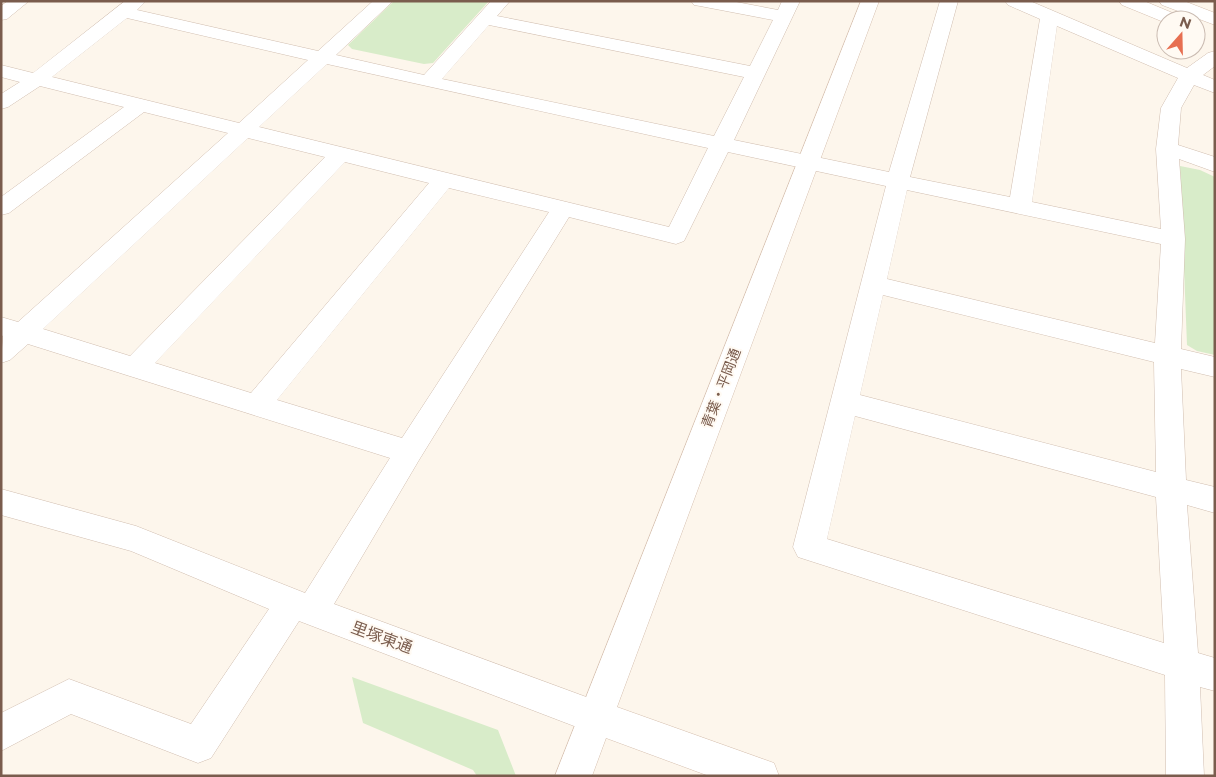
<svg xmlns="http://www.w3.org/2000/svg" width="1216" height="777" font-family="Montserrat,'Noto Sans JP',sans-serif">
  <rect width="100%" height="100%" fill="#fdf6ec"/>
  <!-- green -->
  <g fill="#d8ecc9">
    <polygon points="394,1 489,1 433,63 424,64 352,49 348,45"/>
    <polygon points="1180,166 1200,170 1215,177 1215,355 1197,351 1187,345"/>
    <polygon points="352,677 498,730 516,776 477,776 473,770 363,723"/>
  </g>
  <g fill="none" stroke-linecap="round" stroke-linejoin="round">
    <!-- street casing -->
    <g stroke="#d1beb0" stroke-width="1">
      <g id="street">
        <polygon points="8,1 29,1 7,19 1,20 1,6"/>
        <path d="M125,1H146L137,10L318,51L373,1H393L336,55L424,75L491,1H510L497,16L750,66L773,20L700,6L694,5L691,1H731L778,10L782,1H800L734,140L889,172L940,1H958L910,177L1010,197L1040,19L1008,5L1005,1H1030L1187,68L1208,53L1215,51V66L1203,75L1215,80V93L1194,85L1181,108L1178,145L1215,157V172L1179,159L1185,239L1181,349L1215,357V377L1181,369L1186,480L1215,487V513L1187,505L1198,653L1215,658V691L1200,687L1204,776H1166L1165,675L798,557L793,547L886,186L728,152L684,241L676,244L569,217L419,460L334,604L608,705L613,717L608,729L595,734L299,621L211,758L198,763L71,714L1,751V713L69,679L191,724L269,609L131,551L1,515V489L136,526L305,593L390,458L28,344L10,360L1,363L3,336L1,335V317L18,322L228,133L144,112L9,213L1,215V197L124,107L40,86L8,107L1,109V94L20,82L1,77V65L33,73ZM127,18L308,60L239,123L52,77ZM489,25L744,77L714,136L442,79ZM1057,26L1178,78L1161,108L1156,149L1161,229L1032,202ZM327,64L708,148L669,227L259,127ZM248,138L325,157L130,356L43,329ZM345,162L429,183L251,393L155,363ZM449,188L549,212L402,438L277,400ZM907,190L1161,244L1155,343L887,279ZM883,295L1154,362L1156,472L860,395ZM855,416L1156,497L1164,643L827,539Z"/>
      </g>
    </g>
    <!-- secondary casing -->
    <g stroke="#d6c0b0" stroke-width="1">
      <g id="secondary">
        <polygon points="861,1 879,1 617,707 774,763 779,776 709,776 606,738 592,776 555,776"/>
        <polygon points="1119,1 1144,1 1180,16 1183,20 1166,20 1166,23 1122,5"/>
        <polygon points="1159,1 1184,1 1215,13 1215,25 1162,5"/>
      </g>
    </g>
    <!-- street -->
    <use href="#street" fill="#fff" fill-rule="evenodd"/>
    <!-- secondary -->
    <use href="#secondary" fill="#fff" fill-rule="evenodd"/>
  </g>
  <g text-anchor="middle" stroke-width="4" stroke-linejoin="round" paint-order="stroke">
    <!-- street labels -->
    <g font-size="14" fill="#7a5c4d" stroke="#fffaf3">
      <text transform="translate(721 388) rotate(-69)" y="5">青葉・平岡通</text>
    </g>
    <!-- near-street labels -->
    <g font-size="16" fill="#7a5c4d" stroke="#fffaf3">
      <text transform="translate(382 637) rotate(20)" y="6">里塚東通</text>
    </g>
  </g>
  <!-- border -->
  <rect width="1216" height="777" fill="none" stroke="#7a5c4d" stroke-width="5"/>
  <!-- north arrow -->
  <g transform="translate(1181 35) rotate(20)"><circle r="24" fill="#fffaf3" stroke="#cabbb1"/>
  <path d="M0-4L9 19L0 12L-9 19Z" fill="#e76f51"/>
  <text y="-8" font-size="14" font-weight="bold" text-anchor="middle" fill="#7a5c4d">N</text>
  </g>
</svg>
